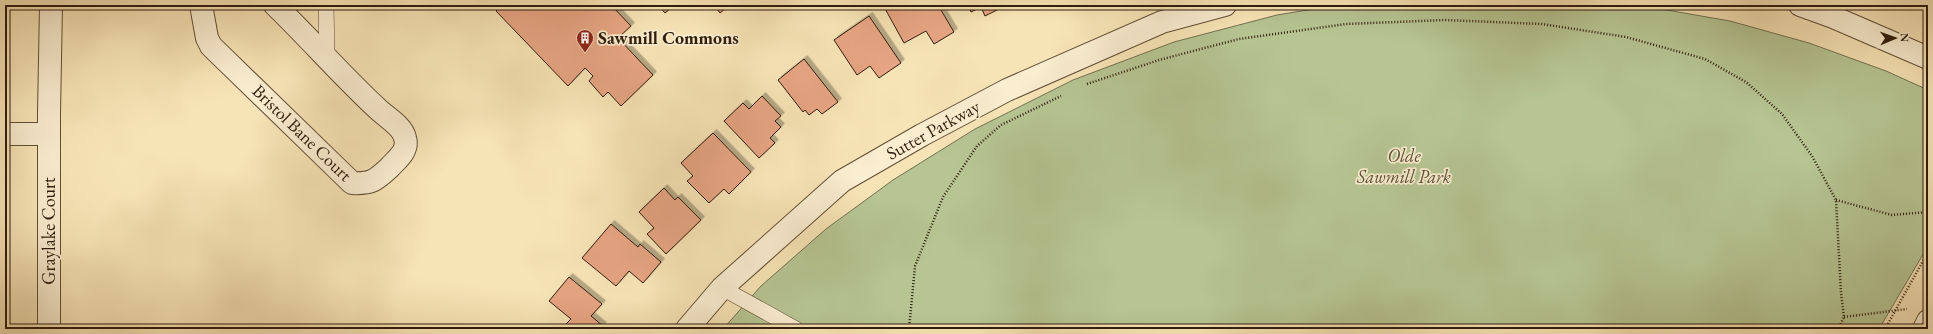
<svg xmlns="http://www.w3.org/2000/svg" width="1933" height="334" font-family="'EB Garamond',serif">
  <defs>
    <filter id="shadow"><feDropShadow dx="3.5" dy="-3.5" stdDeviation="0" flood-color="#0004"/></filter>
  </defs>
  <rect width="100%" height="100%" fill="#f7e4b6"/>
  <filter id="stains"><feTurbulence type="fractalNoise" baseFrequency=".005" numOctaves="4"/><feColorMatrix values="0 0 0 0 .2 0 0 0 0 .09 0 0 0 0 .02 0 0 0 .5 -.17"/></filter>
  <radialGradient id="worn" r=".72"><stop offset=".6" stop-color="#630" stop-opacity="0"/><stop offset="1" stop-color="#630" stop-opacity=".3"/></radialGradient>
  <!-- green -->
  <polygon fill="#b6c593" stroke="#727050" points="1338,5 1638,5 1730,21 1809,43 1886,71 1928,90 1928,246 1879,329 723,329 761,286 826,229 893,180 975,129 1073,80 1174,42 1277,15"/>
  <!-- building -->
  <g fill="#e7a583" stroke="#2f1c0c" filter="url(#shadow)">
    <polygon points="502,5 611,5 631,26 618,38 653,75 621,106 608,92 603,97 589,81 593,76 585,68 568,86 496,11"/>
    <polygon points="658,5 675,5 665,13"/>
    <polygon points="714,5 730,5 720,13"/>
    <polygon points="883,5 938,5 954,32 934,44 926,31 904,43"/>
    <polygon points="968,5 1007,5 985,16 981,7 971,12"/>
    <polygon points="869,16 901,63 879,78 870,66 857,75 834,40"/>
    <polygon points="804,59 838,102 822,114 817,109 809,115 805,110 803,112 778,80"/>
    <polygon points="762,96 781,116 775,121 781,127 770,138 775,143 759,158 724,121 743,103 749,109"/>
    <polygon points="713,133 751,172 729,194 724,189 709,203 687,181 693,176 681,163"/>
    <polygon points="664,188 675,200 678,197 701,220 666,254 647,234 654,228 639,212"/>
    <polygon points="611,224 638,247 640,244 661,262 643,283 629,271 616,286 582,258"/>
    <polygon points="569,277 602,304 591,316 603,326 600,329 570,329 565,325 571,319 549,301"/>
  </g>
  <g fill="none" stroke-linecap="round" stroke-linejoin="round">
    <!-- lane casing -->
    <g stroke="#614e36" stroke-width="16">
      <g id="lane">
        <polyline points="326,5 327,58"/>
        <polyline points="722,288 796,329"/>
      </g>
    </g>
    <!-- street casing -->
    <g stroke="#614e36" stroke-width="24">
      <g id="street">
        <path d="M201,5L207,38L211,46L352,183C371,184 375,181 389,168C397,159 409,151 405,138C403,127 388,118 380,111C344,78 311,40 275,5"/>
        <polyline points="1800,5 1833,17 1928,58"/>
        <polyline points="5,134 49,134"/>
        <polyline points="49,329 49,113 51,5"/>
        <polyline points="687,329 722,288 842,181 922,135 1007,90 1162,22 1225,5"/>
        <polyline points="1924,329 1928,321"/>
      </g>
    </g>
    <!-- path -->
    <g stroke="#2f1c0c" stroke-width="2.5" stroke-dasharray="1 2" stroke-linecap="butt">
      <polyline points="1087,84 1159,60 1239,39 1346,24 1445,20 1542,24 1626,37 1705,59 1746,82 1782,114 1812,156 1836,200 1841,293 1844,317 1838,329"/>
      <polyline points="1836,200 1892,215 1928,212"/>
      <polyline points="1844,317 1907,309"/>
      <polyline points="909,329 915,266 943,197 977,146 1001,125 1061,96"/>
      <polyline points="1885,329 1928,252"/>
    </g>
    <!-- lane -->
    <use href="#lane" stroke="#faedd0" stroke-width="15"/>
    <!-- street -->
    <use href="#street" stroke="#faedd0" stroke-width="22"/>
  </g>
  <!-- icons -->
  <defs>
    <g id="building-pin" transform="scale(0.9)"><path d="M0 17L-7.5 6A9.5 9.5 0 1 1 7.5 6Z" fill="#8f2418" stroke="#faedd0"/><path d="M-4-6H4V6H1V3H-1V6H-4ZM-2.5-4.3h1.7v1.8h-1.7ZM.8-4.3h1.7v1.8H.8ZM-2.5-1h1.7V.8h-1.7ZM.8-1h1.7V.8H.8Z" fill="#fff"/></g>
  </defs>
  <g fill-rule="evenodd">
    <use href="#building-pin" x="585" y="38"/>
  </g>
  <g text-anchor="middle" stroke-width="3.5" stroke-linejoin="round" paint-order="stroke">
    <!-- poi labels -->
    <g font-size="18" font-weight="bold" fill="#2f1c0c" stroke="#faedd0" text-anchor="start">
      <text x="598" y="44">Sawmill Commons</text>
    </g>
    <!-- street labels -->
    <g font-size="18" fill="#2f1c0c" stroke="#faedd0">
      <text transform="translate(933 130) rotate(-29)" y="6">Sutter Parkway</text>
      <text transform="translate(302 133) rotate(44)" y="6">Bristol Bane Court</text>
      <text transform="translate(49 231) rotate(-90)" y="6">Graylake Court</text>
    </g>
    <!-- park labels -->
    <g font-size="18" font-style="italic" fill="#584f34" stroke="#faedd0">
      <text x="1404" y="162">Olde<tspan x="1404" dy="21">Sawmill Park</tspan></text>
    </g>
  </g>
  <!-- margin -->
  <rect width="1933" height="334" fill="none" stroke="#f7e4b6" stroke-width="20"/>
  <rect x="6" y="6" width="1921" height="322" fill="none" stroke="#2f1c0c" stroke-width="2"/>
  <rect x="10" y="10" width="1913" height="314" fill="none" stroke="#2f1c0c"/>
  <!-- north arrow -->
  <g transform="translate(1895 38) rotate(88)" stroke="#faedd0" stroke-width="3" paint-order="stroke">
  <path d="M0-3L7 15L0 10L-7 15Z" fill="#2f1c0c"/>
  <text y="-6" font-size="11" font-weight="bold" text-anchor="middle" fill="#2f1c0c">N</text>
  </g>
  <rect width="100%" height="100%" filter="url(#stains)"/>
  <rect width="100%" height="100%" fill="url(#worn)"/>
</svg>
